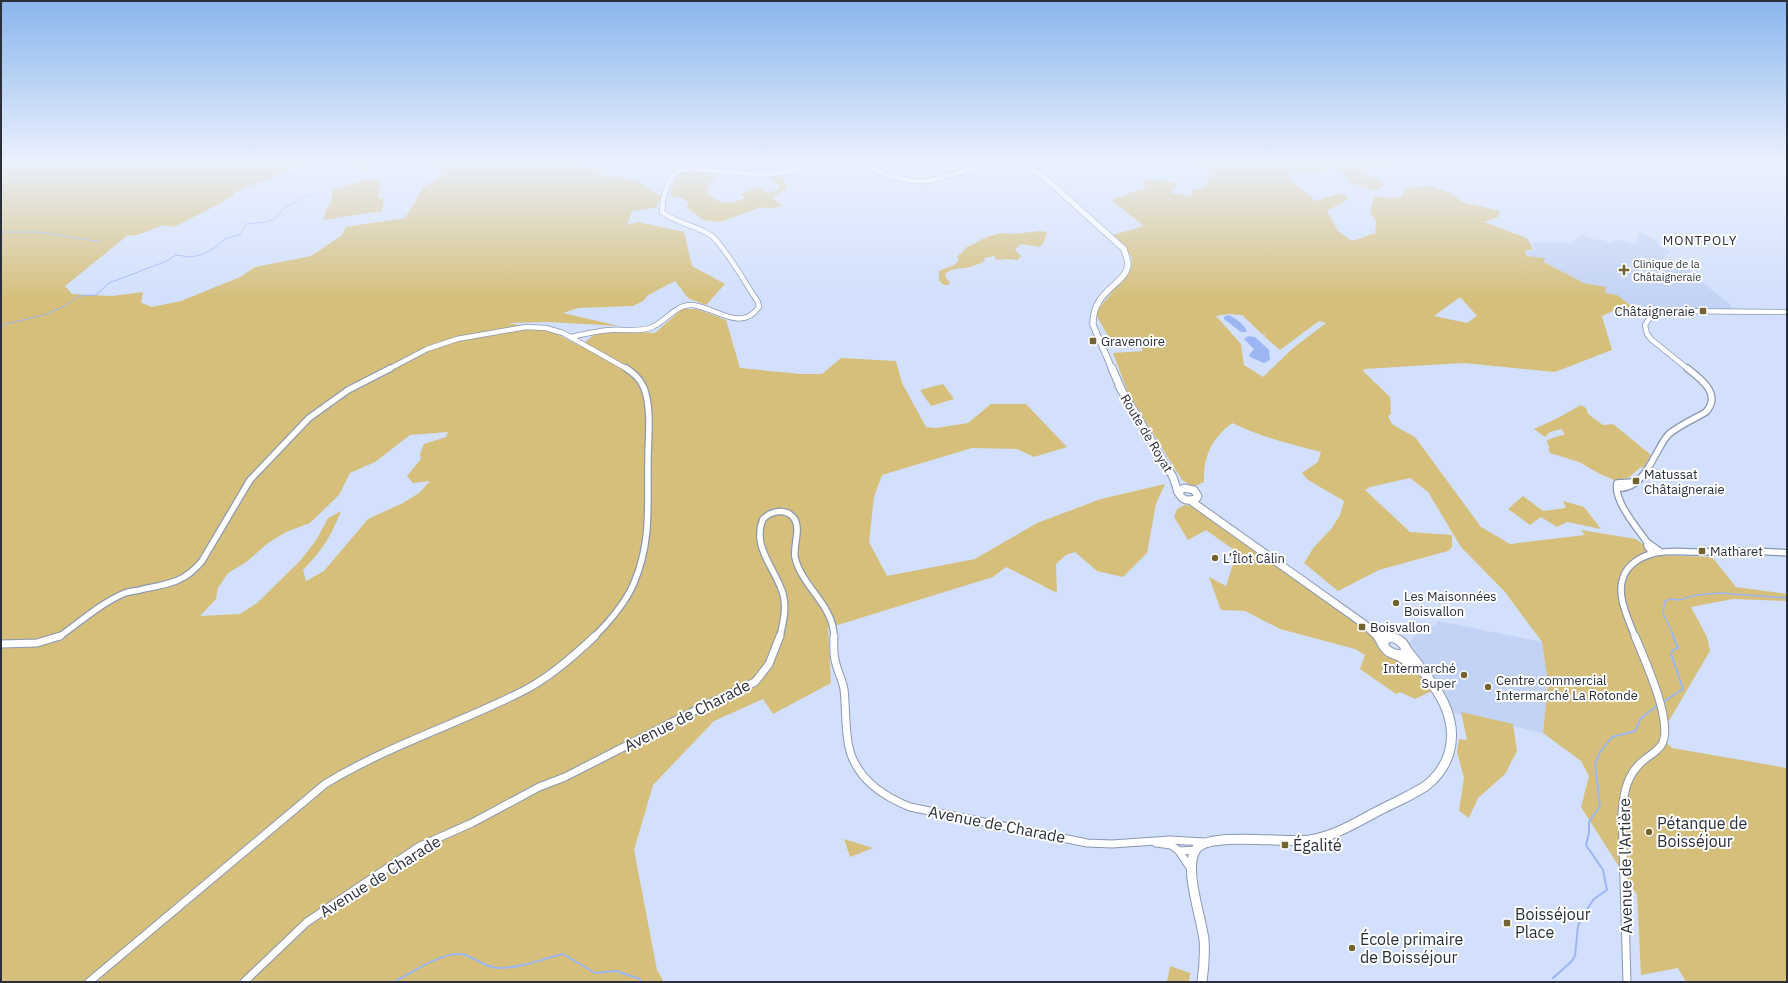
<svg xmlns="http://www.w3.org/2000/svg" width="1788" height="983" font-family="'IBM Plex Sans',sans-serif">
  <rect width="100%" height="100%" fill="#d2e0fd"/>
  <!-- built -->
  <g fill="#c2d3f5">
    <polygon points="1639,232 1657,240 1657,245 1671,252 1664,256 1665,259 1686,267 1693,272 1707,286 1731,305 1732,310 1663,309 1648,311 1617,303 1544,261 1528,256 1526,251 1536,250 1532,242 1573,243 1573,240 1583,235 1594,240 1601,239 1610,243 1617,239 1635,245"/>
    <polygon points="1438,621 1542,642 1548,683 1543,733 1448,712 1406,647 1418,632 1435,625"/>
  </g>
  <!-- green -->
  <g fill="#d5bf7b" fill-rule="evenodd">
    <path d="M1,161H315L233,193L234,195L219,204L174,227L164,225L137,235L127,236L65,286L72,294L112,296L143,292L141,302L144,304L152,307L181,301L240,277L255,267L311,256L342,235L346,227L405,218L424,187L443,175L437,167L423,164L428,161H580L579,166L603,167L598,174L635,180L661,196L656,208L632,211L627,225L638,222L684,232L692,266L725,284L706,305L688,298L675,281L648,295L643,301L633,306L578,308L563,313L619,326L549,322L509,323L555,333L580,346L594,335L613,331L655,333L682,309H697L726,320L740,368L801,374H822L841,358L896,361L902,383L926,427L936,428L968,423L991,404H1026L1067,447L1034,457L1017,449L972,448L882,475L874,497L869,542L887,576L975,559L1037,523L1101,499L1165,484L1156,504L1147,553L1123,577L1097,571L1075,552L1066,555L1056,564L1057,593L1006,567L993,577L828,628L831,683L773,714L763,699L714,721L653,785L634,850L657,970L664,982H1ZM448,432L446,437L424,444L420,454L421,459L407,476L413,483L430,481L419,493L403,503L368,519L324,571L306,581L303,570C323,549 330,538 341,511L328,518L317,539L300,561L257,603L240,614L200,616L216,599L218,588L228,573L245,563L268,543L286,532L310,523L339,495L350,473L375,462L410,435Z"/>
    <polygon points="356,161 377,161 360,173 353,168"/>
    <path d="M1191,161H1398L1393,170L1383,167L1363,171L1386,185L1376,191L1351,183L1339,169L1291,173L1290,180L1316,201L1342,193L1348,197L1345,201L1327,211L1338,231L1352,241L1375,233L1376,221L1370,212L1374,196L1390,198L1401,197L1407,188L1431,186L1452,194L1462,202L1500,211L1498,217L1484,222L1527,238L1533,249L1525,251L1527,256L1545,258L1544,262L1584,283L1606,287L1605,293L1617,295L1630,305L1651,312L1645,315L1613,311L1602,316L1612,350L1555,372L1464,363L1364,369L1363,371L1390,397L1391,414L1388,416L1392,424L1400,429L1415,437L1481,527L1510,544L1585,535L1581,530L1636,539L1657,555L1712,557L1736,587L1787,594V601L1733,599L1691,607L1707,637L1710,651L1660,736L1672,748L1787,768V982H1686L1678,968L1641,975L1637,895L1581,807L1589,776L1581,761L1543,733L1548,683L1542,642L1505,592L1461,547L1428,492L1410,478L1370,487L1365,490L1410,532L1452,535V547L1448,551L1379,570L1338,591L1304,563L1314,547L1332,528L1340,515L1344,501L1308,480L1302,473L1318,462L1321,452C1290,444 1261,437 1232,423C1212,438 1203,457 1204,482L1193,487L1182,480L1128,393L1113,353L1143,351L1137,341L1113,345L1095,313L1131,269L1132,257L1113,235L1144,226L1111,200L1145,188L1142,180L1169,181L1178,184L1170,193L1190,196L1193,190L1206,186L1211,171L1187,166ZM1460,297L1477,316L1467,323L1434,316ZM1228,314L1242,315L1263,335L1266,331L1264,336L1280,350L1319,321L1326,323L1292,349L1263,377L1244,365L1241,344L1216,316Z"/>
    <path d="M690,170L719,174L709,184L707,192C723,206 726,205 745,198L741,194L758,187L763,189L767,193L777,190L781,187L769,177H782L788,188L773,197L782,206L769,209L761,207L720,222L704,220L686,207L689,202L679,197L671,196C673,182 673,174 690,170Z"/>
    <polygon points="368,179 381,180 379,199 384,199 382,211 323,220 327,207 330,206 333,190"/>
    <path d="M1039,231L1047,232L1044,242L1040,247L1020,244L1015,250L1021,256L1018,260L1007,259L997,260L994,256L984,258L985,261C979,264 972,267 965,268C957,269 953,268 946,273L945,276L950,283L948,285H944L939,281V271L954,265L959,260L957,257L967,247L989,236L1002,233L1013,234Z"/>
    <polygon points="943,384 954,399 931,406 920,390"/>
    <polygon points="1581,405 1586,408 1588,414 1603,425 1613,424 1651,455 1643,468 1641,467 1628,478 1614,480 1600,474 1579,462 1550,453 1548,449 1550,448 1548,445 1547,440 1565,434 1561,429 1550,432 1545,437 1534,429 1558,418"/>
    <polygon points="1523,496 1543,511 1566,508 1563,501 1584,507 1601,529 1567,522 1557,527 1541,517 1530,525 1508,509"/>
    <path d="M1185,505L1195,507L1209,516L1369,633C1376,640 1377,648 1383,653C1389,659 1397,659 1404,662C1412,666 1426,683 1432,691L1415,699L1400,692L1396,694L1360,669L1365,655L1355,649L1280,629L1245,611L1221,610L1209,577L1226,586L1237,552L1206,530L1188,540L1174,517L1177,509Z"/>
    <polygon points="1461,712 1513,724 1517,751 1505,774 1478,798 1469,818 1459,811 1464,778 1457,752 1459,739 1467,740"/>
    <polygon points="844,839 873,848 850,857"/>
    <polygon points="1170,966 1190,973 1189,982 1167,982"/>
  </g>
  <!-- water -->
  <g fill="#9bb6f3">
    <path d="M1228,315C1236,318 1245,325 1247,332H1241L1224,319V317Z"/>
    <polygon points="1248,336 1255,337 1269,350 1270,360 1264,363 1250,357 1249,355 1254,349 1244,339"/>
  </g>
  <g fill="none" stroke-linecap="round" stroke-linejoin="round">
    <!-- stream-far2 -->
    <g stroke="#9bb6f3" stroke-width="1">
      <polyline points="390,166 394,162"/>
      <polyline points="1,232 39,232 102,242"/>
      <polyline points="1,328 6,324 44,315 65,306 79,296 96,295 109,283 167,261 176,255 190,257 201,255 214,248 226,238 239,235 246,224 267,222 275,219 285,207 311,194"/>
    </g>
    <!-- stream-far1 -->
    <polyline stroke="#9bb6f3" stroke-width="1.5" points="1674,637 1663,613 1665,601 1670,599 1679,600 1697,595 1720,593 1787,598"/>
    <!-- stream -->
    <g stroke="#9bb6f3" stroke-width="2">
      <polyline points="1663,702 1683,689 1671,654 1674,649 1678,648 1673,636"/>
      <polyline points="1553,978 1571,962 1575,956 1578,926 1585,912 1594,899 1607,890 1603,870 1586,845 1589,833 1589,822 1600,806 1595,764 1600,752 1612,737 1635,731 1641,718 1658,705"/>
      <path d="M394,982C411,973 446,949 465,955C477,959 486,968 500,968C521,968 542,959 563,954L595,973L616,971L640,979L641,982"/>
    </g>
    <!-- minor-far2 casing -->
    <g stroke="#8b98b3" stroke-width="6">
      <g id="minor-far2">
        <path d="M852,161C877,171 901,183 928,181L1000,161"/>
        <path d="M571,337C584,334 597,331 610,330C624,329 637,332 650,328C665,323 675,304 692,305C715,307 741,333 759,307L758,302C747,286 725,247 712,236C697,225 677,224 662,212L663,199L669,182L673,175L680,171L688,169L769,175L794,170L816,161"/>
        <polyline points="389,369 427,349 457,339 526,327 546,328 563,333 627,369"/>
        <polyline points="1688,369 1652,340 1647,334 1645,325 1651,316 1669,311 1787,312"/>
      </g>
    </g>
    <!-- minor-far1 casing -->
    <g stroke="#8b98b3" stroke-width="8">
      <g id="minor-far1">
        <path d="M1634,482L1617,483C1613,500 1637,528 1647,542V546L1652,553"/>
        <path d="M1617,488C1645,491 1654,451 1668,435C1676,427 1696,418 1706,412C1722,394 1701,379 1687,368"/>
        <polyline points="1647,542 1661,552"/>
        <path d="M59,637C80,622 101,603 125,593C131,591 138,591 143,589C169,584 185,582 202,561L250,480L309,418L348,390L391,368"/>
        <path d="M594,637C610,621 625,604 634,583C652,540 647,505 648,460C648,437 652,410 644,388C640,378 633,373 626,368"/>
        <path d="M780,637C783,623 787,608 783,594C776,569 751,547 763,519C771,511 785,508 793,517C802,527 793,545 795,557C801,586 834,605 834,637"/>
        <path d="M1635,637C1629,620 1616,596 1623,578C1627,564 1642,556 1655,553C1669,550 1684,552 1698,552C1728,551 1758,550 1787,553"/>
      </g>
    </g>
    <!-- minor casing -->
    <g stroke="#8b98b3" stroke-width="9">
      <g id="minor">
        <path d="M834,636C834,644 833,652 835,660C837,670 842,679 844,689C846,707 845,724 848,742C853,776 880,795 910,807L1087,843L1112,844L1170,840L1204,842"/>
        <polyline points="1,644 37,643 60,636"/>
        <polyline points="1156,843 1171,845 1179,851 1196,850"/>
        <polyline points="1179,851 1191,869"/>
        <path d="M89,982L325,784C387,746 458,724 523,691C549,678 574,656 595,636"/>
        <polyline points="244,982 307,922 420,846 472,823 539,787 565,777 704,706 755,682 769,664 780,636"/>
        <path d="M1627,982L1622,812C1624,791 1627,774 1644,760C1650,755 1658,751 1662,744C1674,722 1644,659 1635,636"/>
      </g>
    </g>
    <!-- major-far2 casing -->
    <g stroke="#8b98b3" stroke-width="7">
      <path id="major-far2" d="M1019,161L1044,177L1124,249C1125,254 1128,259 1128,264C1127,285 1092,289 1093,325L1112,369"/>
    </g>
    <!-- major-far1 casing -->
    <g stroke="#8b98b3" stroke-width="9">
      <g id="major-far1">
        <polyline points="1112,368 1121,389"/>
        <polyline points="1119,386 1173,477 1178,492"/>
        <path d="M1184,488L1194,490L1198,496L1196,499C1186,501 1183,501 1178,492Z"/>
        <polyline points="1191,501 1364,624 1378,637"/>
        <polyline points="1373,629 1392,637"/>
      </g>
    </g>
    <!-- major casing -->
    <g stroke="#8b98b3" stroke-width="11">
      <g id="major">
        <polyline points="1378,636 1383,645"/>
        <path d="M1390,636C1397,639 1403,641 1406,649L1404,654C1395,656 1388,653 1383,645L1385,639L1392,637"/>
        <polyline points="1397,655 1417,667"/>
        <path d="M1202,982C1204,968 1205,954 1204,940C1202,919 1182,865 1197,848C1211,832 1286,843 1310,840C1336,836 1358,821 1382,809C1397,801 1413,795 1427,785C1437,777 1445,766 1449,753C1461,712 1429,679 1406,649"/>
      </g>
    </g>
    <!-- minor-far2 -->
    <use href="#minor-far2" stroke="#fff" stroke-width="4.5"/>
    <!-- minor-far1 -->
    <use href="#minor-far1" stroke="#fff" stroke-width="5.5"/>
    <!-- minor -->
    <use href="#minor" stroke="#fff" stroke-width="7"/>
    <!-- major-far2 -->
    <use href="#major-far2" stroke="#fff" stroke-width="5.5"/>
    <!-- major-far1 -->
    <use href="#major-far1" stroke="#fff" stroke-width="7"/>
    <!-- major -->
    <use href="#major" stroke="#fff" stroke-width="9"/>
  </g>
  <!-- sky -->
  <linearGradient id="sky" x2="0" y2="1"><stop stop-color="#89b5ec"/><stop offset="0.54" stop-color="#ebf1fe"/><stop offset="1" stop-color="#ebf1fe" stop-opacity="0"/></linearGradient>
  <rect width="1788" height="299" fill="url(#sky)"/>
  <!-- markers -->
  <g fill="#726330" stroke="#fff" stroke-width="1.5">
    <path d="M1622 264h4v4h4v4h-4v4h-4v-4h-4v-4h4z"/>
    <rect x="1699" y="307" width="8" height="8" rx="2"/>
    <rect x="1089" y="337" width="8" height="8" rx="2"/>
    <rect x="1632" y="477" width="8" height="8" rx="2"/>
    <rect x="1698" y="547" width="8" height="8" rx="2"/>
    <circle cx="1215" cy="558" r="4"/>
    <circle cx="1396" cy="603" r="4"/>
    <rect x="1358" y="623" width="8" height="8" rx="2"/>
    <circle cx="1464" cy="675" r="4"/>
    <circle cx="1488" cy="687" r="4"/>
    <circle cx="1649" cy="832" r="4"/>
    <rect x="1281" y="841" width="8" height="8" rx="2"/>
    <rect x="1503" y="919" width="8" height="8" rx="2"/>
    <circle cx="1352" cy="948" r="4"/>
  </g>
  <g text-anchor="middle" stroke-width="4" stroke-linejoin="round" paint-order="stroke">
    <!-- far-poi labels -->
    <g font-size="11" fill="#2a2f3a" stroke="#fff" text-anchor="start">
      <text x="1633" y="268">Clinique de la<tspan x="1633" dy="13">Châtaigneraie</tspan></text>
    </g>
    <!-- far-quarter labels -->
    <g font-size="13" letter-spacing="1" fill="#2a2f3a" stroke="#fff">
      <text x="1700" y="245">MONTPOLY</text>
    </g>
    <!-- poi labels -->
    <g font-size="13" fill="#2a2f3a" stroke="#fff" text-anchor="start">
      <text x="1695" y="316" text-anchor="end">Châtaigneraie</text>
      <text x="1101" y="346">Gravenoire</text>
      <text x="1644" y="479">Matussat<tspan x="1644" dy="15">Châtaigneraie</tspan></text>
      <text x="1710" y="556">Matharet</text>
      <text x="1223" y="563">L’Îlot Câlin</text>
      <text x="1404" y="601">Les Maisonnées<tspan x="1404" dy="15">Boisvallon</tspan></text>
      <text x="1370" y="632">Boisvallon</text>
      <text x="1456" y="673" text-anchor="end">Intermarché<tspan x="1456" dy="15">Super</tspan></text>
      <text x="1496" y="685">Centre commercial<tspan x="1496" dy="15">Intermarché La Rotonde</tspan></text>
    </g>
    <!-- street labels -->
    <g font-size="13" fill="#2a2f3a" stroke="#fff">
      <text transform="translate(1147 433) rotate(59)" y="5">Route de Royat</text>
    </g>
    <!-- near-street labels -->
    <g font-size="16" fill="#2a2f3a" stroke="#fff">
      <text transform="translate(687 715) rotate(-27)" y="6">Avenue de Charade</text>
      <text transform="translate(997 824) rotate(11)" y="6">Avenue de Charade</text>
      <text transform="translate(1625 866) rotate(-91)" y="6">Avenue de l'Artière</text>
      <text transform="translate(380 876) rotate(-32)" y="6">Avenue de Charade</text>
    </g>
    <!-- near-poi labels -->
    <g font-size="16" fill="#2a2f3a" stroke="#fff" text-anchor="start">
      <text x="1657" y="829">Pétanque de<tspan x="1657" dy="18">Boisséjour</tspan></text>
      <text x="1293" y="851">Égalité</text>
      <text x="1515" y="920">Boisséjour<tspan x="1515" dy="18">Place</tspan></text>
      <text x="1360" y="945">École primaire<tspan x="1360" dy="18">de Boisséjour</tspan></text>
    </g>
  </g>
  <!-- border -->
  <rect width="1788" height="983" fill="none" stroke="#2a2f3a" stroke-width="4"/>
</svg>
